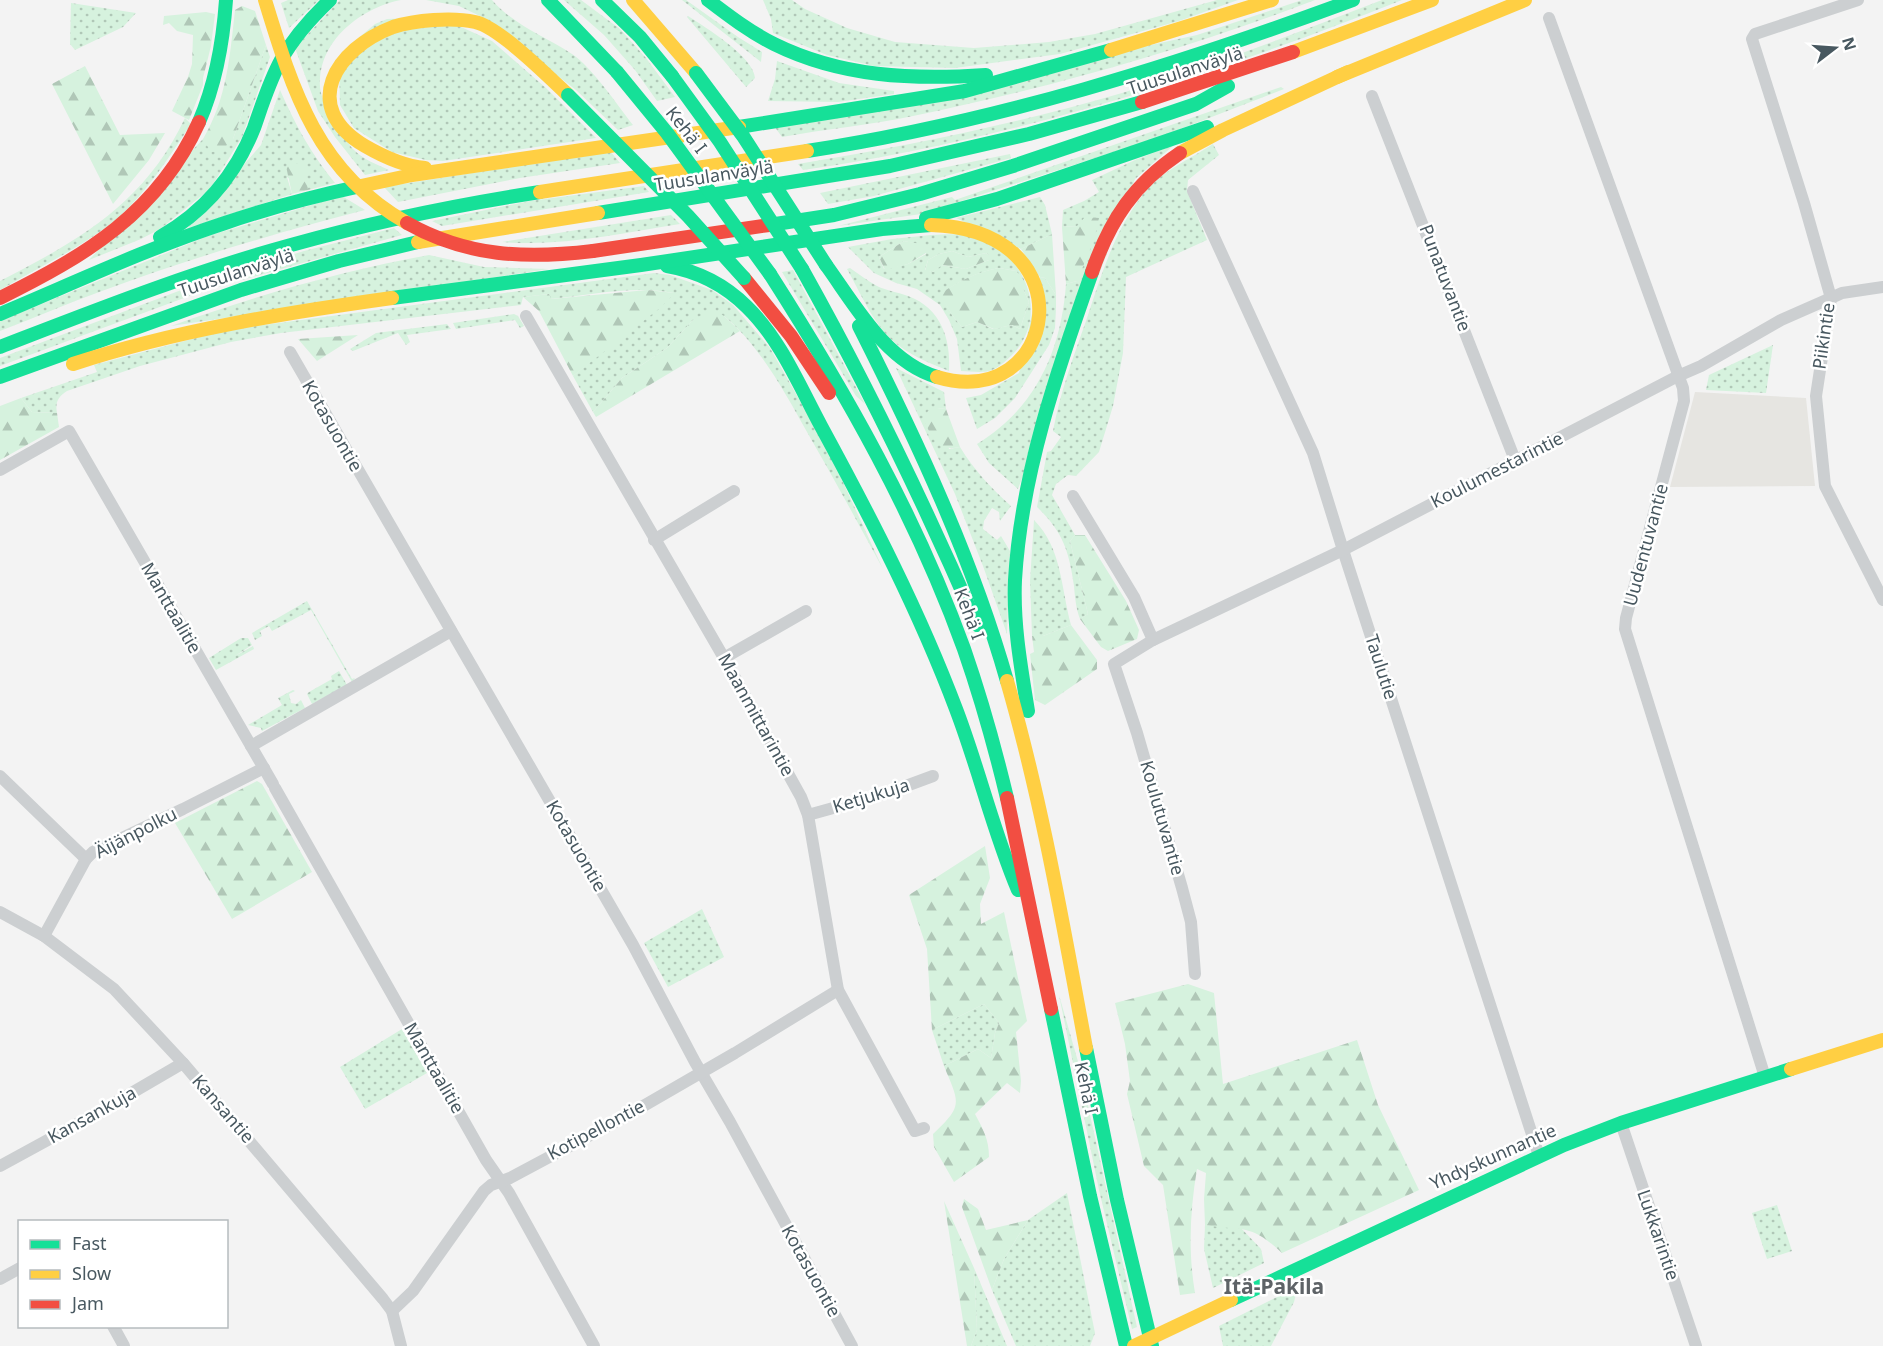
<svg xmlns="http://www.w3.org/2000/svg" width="1883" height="1346" font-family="'Noto Sans',sans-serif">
  <defs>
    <pattern id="grass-dots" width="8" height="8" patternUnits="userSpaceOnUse" patternTransform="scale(1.5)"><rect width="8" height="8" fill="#d6f2de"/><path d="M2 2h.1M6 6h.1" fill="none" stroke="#b0c7b7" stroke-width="1.8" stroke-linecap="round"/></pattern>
    <pattern id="forest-firs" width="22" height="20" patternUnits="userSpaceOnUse" patternTransform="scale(1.5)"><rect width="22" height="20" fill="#d6f2de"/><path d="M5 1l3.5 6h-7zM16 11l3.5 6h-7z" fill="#b0c7b7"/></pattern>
  </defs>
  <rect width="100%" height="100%" fill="#f3f3f3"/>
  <!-- commercial -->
  <polygon fill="#e6e5e1" points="1695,392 1806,398 1815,486 1670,487"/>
  <!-- grass -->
  <g fill="url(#grass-dots)" fill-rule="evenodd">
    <polygon points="288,0 319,0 289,28 281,3"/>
    <path d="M340,0H401C359,8 313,45 321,93C322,100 347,143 353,149C362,159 378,165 389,170L365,175L335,137L318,111L295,48Z"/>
    <path d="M426,0H492C515,26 544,36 572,54C592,67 618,106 633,125L618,130L576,90L482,17L459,6Z"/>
    <polygon points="564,0 581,0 620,29 646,58 675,97 657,101 635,70 604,35"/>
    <polygon points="682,0 686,0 738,37 762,52 761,62"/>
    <polygon points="763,0 792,0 805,9 847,28 895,42 974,48 1049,42 1095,34 1217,0 1238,0 1179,21 1060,54 955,68 874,66 827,55 773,33 771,19"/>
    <path d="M1302,0H1315C1185,50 1049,88 913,116C870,125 826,129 782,137L774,126L1197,35Z"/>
    <path d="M1382,0H1402C1209,77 1009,140 803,170L798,164C907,146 1016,124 1122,93C1210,67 1296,33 1382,0Z"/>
    <polygon points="71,3 136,13 123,27 75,50 70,44"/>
    <path d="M688,16C705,27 754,57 755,78L746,87L687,17Z"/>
    <polygon points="439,17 492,41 546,88 596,138 443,161 426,160 392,152 354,128 340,105 339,66 362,35 375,24 387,19"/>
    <polygon points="266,45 270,57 242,137 210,189 160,229 141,239 89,260 203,139 233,139"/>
    <polygon points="777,61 839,83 894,91 894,94 838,102 768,101 775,79"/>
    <polygon points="1281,87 1284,89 1157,138 921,214 838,226 952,197 955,200"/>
    <path d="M280,90C295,124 311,154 335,183L308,190L287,177L292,194L188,228L261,145Z"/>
    <path d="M185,118L191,124C169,157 148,191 118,218C83,247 39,267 0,290V281C80,240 145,203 185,118Z"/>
    <path d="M1213,144L1219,155L1188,180L1187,191L1207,240L1126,277L1123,353L1113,406L1099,452L1076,476L1068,475L1056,484L1052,495L1075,535L1070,541L1088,614L1080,619C1076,608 1075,598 1074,586C1069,551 1063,532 1037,507L1047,452L1051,451L1061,437L1053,431C1060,393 1073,358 1086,321C1101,276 1114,230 1145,192C1162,171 1190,159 1213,144Z"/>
    <path d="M1174,145L1135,179L1018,489L989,463L977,444C1036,408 1061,351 1066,284L1077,281V226L1062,227L1063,210L1084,201L1099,192L1092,180L1135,160Z"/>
    <polygon points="610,151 620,163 520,178 398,202 384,187"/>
    <polygon points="1010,154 1011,158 874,196 828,204 820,193"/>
    <polygon points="644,186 649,192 442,226 432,221 530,201"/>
    <path d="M342,196L365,210C276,233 188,259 102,291C68,303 34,318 0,331V321L208,236Z"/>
    <polygon points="1040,197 1045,205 1052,234 1021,249 956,218"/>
    <path d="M671,215L680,224C622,233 561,247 502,242Z"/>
    <polygon points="394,228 402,235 203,291 0,366 0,358 200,283 304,251"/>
    <path d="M931,235C947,234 967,233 982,239C1028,258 1049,318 1012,355C1006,361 997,369 989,371C981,373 969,371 961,371L957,339L949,320L940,305L917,289L896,283L874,273L848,247L892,239ZM904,241L926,246V254L908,264L884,269L879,257ZM952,251L968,257L986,253L989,255V260L966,269L941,265L933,272L925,270L928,260L939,254ZM999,268L1016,271L1022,279L1023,289L1029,302L1020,329L1012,325L993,329L977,322L962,327L952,315L941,294C959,281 977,272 999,268Z"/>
    <path d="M429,255L484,267L549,269L171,326C255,296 341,271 429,255Z"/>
    <path d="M850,268C859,274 868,281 877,286C887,291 898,292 908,296C941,308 951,339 949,371C930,363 908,355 892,340C874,325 859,290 847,269Z"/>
    <polygon points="793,270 865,404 856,396 782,272"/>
    <path d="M654,273L670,275L712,290L733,305L770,348L830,454L883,569C858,523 833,477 807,432C784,391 760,346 724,316L693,320L667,348L622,378L593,412L573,376L674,293C635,285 590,295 550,299L549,294L523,297L521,305L281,333L231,342L140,366L67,391C58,397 55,402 57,413L32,412L21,398L97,372L94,365L226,330Z"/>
    <polygon points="1040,277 1045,278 1056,295 1056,308 1055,328 1049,345 1015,398 995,418 977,429 966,398 981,395 1019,373"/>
    <polygon points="514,314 518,316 524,326 520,328 515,320 456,329 453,323"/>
    <polygon points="447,324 451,329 407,335 410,342 406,345 398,333 353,351 350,349 376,333"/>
    <polygon points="1773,345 1766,393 1706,390 1709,375"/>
    <path d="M896,368L944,392L946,409L937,408L949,449L960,447C974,470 991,488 1011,506L1000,521L999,512L992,508L984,521L983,529L997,540L1001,536L1010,551L1007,634L983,566L955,494Z"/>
    <path d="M1034,520C1062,548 1061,588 1071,625L1043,636H1032L1030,581Z"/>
    <polygon points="307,601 352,679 355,678 352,682 311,610 272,631 269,626 260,631 262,636 255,640 252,633"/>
    <polygon points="241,638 248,638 252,645 235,656 253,646 254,649 216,670 209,658"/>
    <polygon points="339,671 347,685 312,704 307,694 309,692 332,679 331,676"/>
    <polygon points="293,690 295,691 289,694 291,703 296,704 301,700 305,708 262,731 261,728 248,725 282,705 278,698"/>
    <polygon points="702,909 724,957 668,987 644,943"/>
    <polygon points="1059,995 1079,1065 1137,1327 1132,1329 1099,1190"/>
    <polygon points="984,1004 999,1023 995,1033 991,1058 978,1049 944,1066 932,1030"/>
    <polygon points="402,1029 427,1073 365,1109 340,1067"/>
    <polygon points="1067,1193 1095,1333 1090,1346 1016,1346 992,1290 1004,1259 1028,1220"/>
    <polygon points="1777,1205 1792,1251 1767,1259 1752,1213"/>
    <polygon points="1205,1225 1241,1228 1261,1249 1264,1263 1213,1288 1204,1249"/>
    <polygon points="974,1268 1007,1346 971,1346 977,1330"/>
    <polygon points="1291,1290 1294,1291 1296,1294 1294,1302 1271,1346 1223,1346 1219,1326"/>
  </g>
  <!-- forest -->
  <g fill="url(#forest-firs)">
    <path d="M242,6L255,11L266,45L233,139L221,151L211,152L203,139C227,99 230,55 235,10Z"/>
    <polygon points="206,12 215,14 211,46 203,78 203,85 189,120 172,111 188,77 192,64 193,35 177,31 169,23 163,25 164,16"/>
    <polygon points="85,66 120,135 165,133 149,160 113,204 52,84"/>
    <polygon points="304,162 308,190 292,194 286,166"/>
    <polygon points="1085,217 1099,218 1094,240 1077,281 1066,284 1062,227 1077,226"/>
    <polygon points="1052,234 1056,295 1045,278 1040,277 1021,249"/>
    <polygon points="904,241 926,245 926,253 908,264 885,270 879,257"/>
    <polygon points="952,251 968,257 986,253 989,255 989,260 966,269 942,265 933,272 925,271 928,260 939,254"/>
    <path d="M999,268L1016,271L1023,279V289L1029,302L1020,329L1012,325L994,329L977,322L962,327L952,315L940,294C959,281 976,272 999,268Z"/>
    <polygon points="647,290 675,293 660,308 573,376 539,311 523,297 549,294 551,299"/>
    <polygon points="713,309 724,316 740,331 596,417 593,412 622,378 667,348 693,320"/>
    <polygon points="358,335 317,361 298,339"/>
    <polygon points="21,398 32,412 57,413 59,427 0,460 0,406"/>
    <path d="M937,408L946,409L960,447C936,452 933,438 923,419L928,411Z"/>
    <polygon points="1075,535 1085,535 1126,601 1139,630 1137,639 1108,651 1101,647 1080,619 1088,614 1070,541"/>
    <polygon points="1071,625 1097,660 1097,669 1045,705 1035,700 1030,654 1034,652 1032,636 1043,636"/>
    <polygon points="257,781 262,784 312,872 232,919 175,823"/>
    <path d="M985,846L990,878L980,904L981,924L1004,912L1027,1021L1016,1032L1021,1081L1020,1093L1007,1083L975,1114C983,1129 989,1139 989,1157L954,1182L934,1147L933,1134C964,1105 959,1103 944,1066L978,1049L991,1058L995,1033L999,1023L984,1004L932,1030L927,949L909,895Z"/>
    <path d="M1188,984L1214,993L1223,1084L1357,1040L1378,1105L1419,1190L1282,1253C1249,1222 1244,1232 1205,1225L1204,1199L1206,1173L1197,1169C1190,1210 1188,1252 1195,1293L1180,1295L1163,1185L1144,1166L1127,1094L1130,1081L1125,1044L1115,1003Z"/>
    <polygon points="964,1199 978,1209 986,1230 1028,1220 1004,1259 992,1290 962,1207"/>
    <polygon points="944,1201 974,1268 977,1330 971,1346 967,1346"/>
  </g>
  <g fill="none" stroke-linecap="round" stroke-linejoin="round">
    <!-- street -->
    <g stroke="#cccfd1" stroke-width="12">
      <polyline points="1858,0 1755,34 1752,39 1804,203 1831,298 1816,396 1825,486 1883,600"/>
      <polyline points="1549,18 1683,388 1684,401 1626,618 1625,629 1765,1077"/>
      <polyline points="1372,96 1515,460"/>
      <polyline points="1193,191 1313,453 1343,550 1539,1156"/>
      <polyline points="526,316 724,658 801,797 808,815 838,990 915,1131 924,1128"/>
      <polyline points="290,352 633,945 695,1062 730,1122 852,1346"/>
      <polyline points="0,470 69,431 273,784"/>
      <polyline points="1073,496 1134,597 1153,640"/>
      <polyline points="654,540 734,491"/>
      <polyline points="724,658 806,611"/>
      <polyline points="251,746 451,631"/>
      <polyline points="0,776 86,859"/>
      <polyline points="275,788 486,1160 509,1193 594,1346"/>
      <polyline points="808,815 887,793 933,776"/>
      <polyline points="0,912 44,936 114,989 183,1063 383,1299 392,1311 401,1346"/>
      <polyline points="44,936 86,859 93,852 183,809 264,768"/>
      <polyline points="1195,974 1191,922 1182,888 1137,733 1114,664 1153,640 1343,550 1678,376 1701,366 1781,320 1831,298 1842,293 1883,287"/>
      <polyline points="1621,1123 1696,1346"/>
      <polyline points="0,1166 99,1112 183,1063"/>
      <polyline points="0,1279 20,1268"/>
      <polyline points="392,1311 413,1291 484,1191 491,1185 510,1178 626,1116 735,1053 838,990"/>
      <polyline points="113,1326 124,1346"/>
    </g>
    <!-- fast -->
    <g stroke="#16e098" stroke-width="14">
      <polyline points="548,0 617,72"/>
      <polyline points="602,0 640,37 672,76"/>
      <path d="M708,0C729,16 750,32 774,44C841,77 912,80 986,75"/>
      <path d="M199,122C216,83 223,43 226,0"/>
      <polyline points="739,127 965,91 1111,50"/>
      <path d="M807,151C995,122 1175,66 1353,0"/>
      <polyline points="598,213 890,166 1029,134 1142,102"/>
      <polyline points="926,218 997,199 1207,127"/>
      <polyline points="769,225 834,215 920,194 1013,166 1196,104 1228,86"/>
      <path d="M160,237C204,212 235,176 254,128C262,105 269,82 281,60C294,37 311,18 330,0"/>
      <path d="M826,265C855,305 886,362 937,377"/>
      <path d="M667,266C697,271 725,285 747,307C780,339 799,385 821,426C871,518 919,611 956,709C979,769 993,831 1018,890"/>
      <path d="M802,269C867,385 924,503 977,625"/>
      <path d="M770,274C846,393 916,516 964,649C981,698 995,748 1007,798"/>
      <polyline points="392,298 641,265 882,229 931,225"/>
      <path d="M0,314C74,283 148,248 225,223C269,208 315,196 361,186"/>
      <path d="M859,326C917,441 972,558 1007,681"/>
      <path d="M0,347C96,310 192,272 291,245C373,222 456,205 540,192"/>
      <polyline points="0,377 241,290 339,261 418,242"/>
      <path d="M1028,711C1021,668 1013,624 1015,580C1021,475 1057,371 1092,272"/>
      <polyline points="1051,1009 1090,1196 1126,1346"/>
      <polyline points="1086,1048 1117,1200 1152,1346"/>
      <polyline points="1231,1300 1564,1145 1621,1123 1791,1069"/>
    </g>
    <!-- slow -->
    <g stroke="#ffcf43" stroke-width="14">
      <polyline points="633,0 696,73"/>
      <polyline points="1111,50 1272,0"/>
      <polyline points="1293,52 1432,0"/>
      <polyline points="1337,77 1525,0"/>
      <polyline points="1180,153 1223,130 1348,72"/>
      <path d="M425,168C403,166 384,157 365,146C299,107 335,49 393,27C415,20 452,17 475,22C499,27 549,77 568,95"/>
      <polyline points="361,186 412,175 739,127"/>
      <polyline points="540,192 807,151"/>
      <path d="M931,225C1091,230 1057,413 937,377"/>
      <polyline points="418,242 598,213"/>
      <path d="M73,364C177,330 284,313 392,298"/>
      <path d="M1007,681C1042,802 1063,925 1086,1048"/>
      <polyline points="1791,1069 1883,1040"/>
    </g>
    <!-- jam -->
    <g stroke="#f24e42" stroke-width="14">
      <polyline points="1142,102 1293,52"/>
      <polyline points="593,251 769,225"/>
      <path d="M1092,272C1110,220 1134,184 1180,153"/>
      <polyline points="744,278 791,336 829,393"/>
      <path d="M0,298C85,256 158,213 199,122"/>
      <polyline points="1007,798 1051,1009"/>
    </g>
    <!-- fast-bridge -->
    <g stroke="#16e098" stroke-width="14">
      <polyline points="617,72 667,133 770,274"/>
      <polyline points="696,73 743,136 826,265"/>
      <polyline points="672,76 720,142 802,269"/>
      <polyline points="568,95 688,216 744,278"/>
    </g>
    <!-- slow-bridge -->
    <g stroke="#ffcf43" stroke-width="14">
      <path d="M265,0C293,92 318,173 407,223"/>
      <polyline points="1134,1346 1231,1300"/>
    </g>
    <!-- jam-bridge -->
    <path stroke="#f24e42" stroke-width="14" d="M407,223C467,257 526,259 593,251"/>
  </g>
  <g text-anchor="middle" stroke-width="5" stroke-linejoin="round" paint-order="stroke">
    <!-- street labels -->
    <g font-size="18" fill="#485860" stroke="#fff">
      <text transform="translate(1185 71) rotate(-18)" y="6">Tuusulanväylä</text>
      <text transform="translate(686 130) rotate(52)" y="6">Kehä I</text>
      <text transform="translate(714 176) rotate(-9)" y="6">Tuusulanväylä</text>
      <text transform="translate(236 273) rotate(-18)" y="6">Tuusulanväylä</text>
      <text transform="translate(1445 278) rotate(69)" y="6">Punatuvantie</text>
      <text transform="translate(1824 336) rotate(-82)" y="6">Piikintie</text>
      <text transform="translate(332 426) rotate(60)" y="6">Kotasuontie</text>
      <text transform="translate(1497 470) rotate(-27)" y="6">Koulumestarintie</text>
      <text transform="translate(1646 545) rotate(-75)" y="6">Uudentuvantie</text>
      <text transform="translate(171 608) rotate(60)" y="6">Manttaalitie</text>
      <text transform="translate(969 614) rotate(69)" y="6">Kehä I</text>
      <text transform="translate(1381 667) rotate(72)" y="6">Taulutie</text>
      <text transform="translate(756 715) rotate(61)" y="6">Maanmittarintie</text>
      <text transform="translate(871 796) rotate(-17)" y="6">Ketjukuja</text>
      <text transform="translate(1162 818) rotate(74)" y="6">Koulutuvantie</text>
      <text transform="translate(136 833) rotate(-27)" y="6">Äijänpolku</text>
      <text transform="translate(576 846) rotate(60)" y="6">Kotasuontie</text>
      <text transform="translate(434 1068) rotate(60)" y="6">Manttaalitie</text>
      <text transform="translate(1086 1088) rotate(78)" y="6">Kehä I</text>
      <text transform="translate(223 1109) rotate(49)" y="6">Kansantie</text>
      <text transform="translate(92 1115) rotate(-29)" y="6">Kansankuja</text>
      <text transform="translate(596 1130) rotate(-28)" y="6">Kotipellontie</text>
      <text transform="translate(1493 1157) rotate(-24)" y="6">Yhdyskunnantie</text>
      <text transform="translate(1658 1235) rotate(71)" y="6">Lukkarintie</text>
      <text transform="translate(811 1271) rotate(61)" y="6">Kotasuontie</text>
    </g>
    <!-- quarter labels -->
    <g font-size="21" font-weight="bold" fill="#5e6367" stroke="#fff">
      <text x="1274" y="1294">Itä-Pakila</text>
    </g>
  </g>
  <!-- legend -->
  <rect x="18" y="1220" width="210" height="108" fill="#ffffff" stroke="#b6bcbf" stroke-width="1.5"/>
  <rect x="30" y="1240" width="30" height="9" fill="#16e098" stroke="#b6bcbf" stroke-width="1.5"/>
  <text x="72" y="1250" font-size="18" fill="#485860">Fast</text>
  <rect x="30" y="1270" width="30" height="9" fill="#ffcf43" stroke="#b6bcbf" stroke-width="1.5"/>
  <text x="72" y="1280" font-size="18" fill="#485860">Slow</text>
  <rect x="30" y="1300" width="30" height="9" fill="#f24e42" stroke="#b6bcbf" stroke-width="1.5"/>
  <text x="72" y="1310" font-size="18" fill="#485860">Jam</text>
  <!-- north arrow -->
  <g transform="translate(1835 48) rotate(73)" stroke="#ffffff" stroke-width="4.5" paint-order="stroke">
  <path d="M0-4.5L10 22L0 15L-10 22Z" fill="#485860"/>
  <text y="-9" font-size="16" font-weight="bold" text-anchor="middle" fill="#485860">N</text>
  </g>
</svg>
